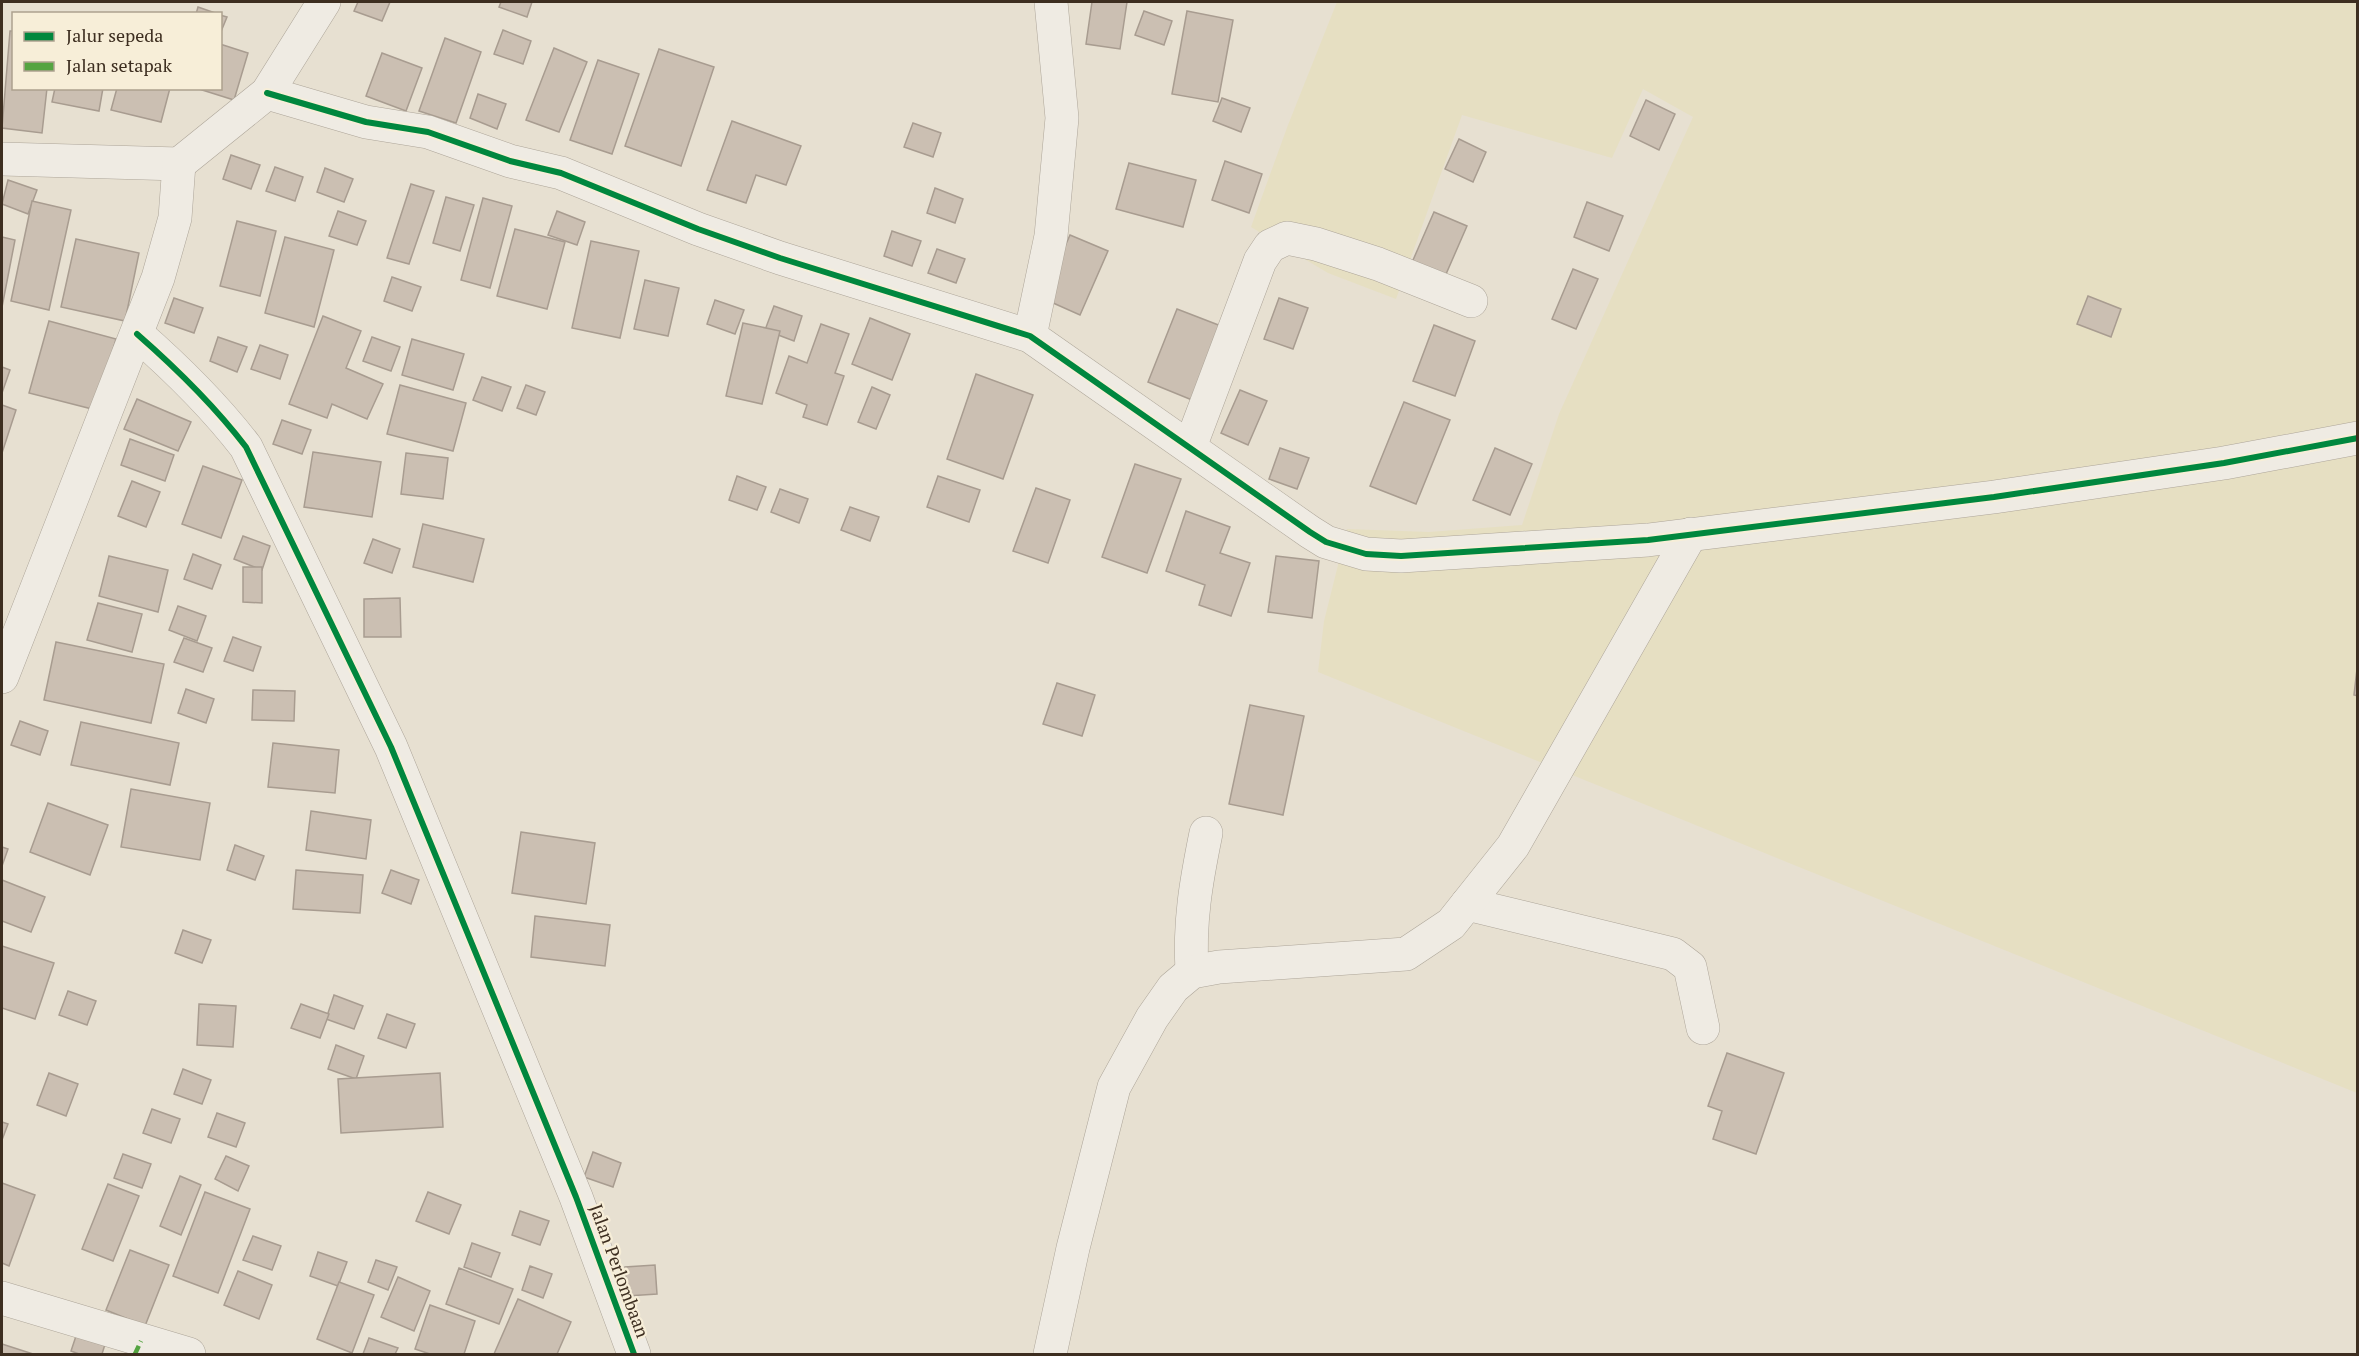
<svg xmlns="http://www.w3.org/2000/svg" width="2359" height="1356" font-family="'PT Serif',serif">
  <rect width="100%" height="100%" fill="#e7e0d1"/>
  <!-- farmland -->
  <polygon fill="#e6dfc2" points="1337,2 2357,2 2357,1093 1318,672 1324,621 1347,529 1429,532 1522,525 1559,414 1693,117 1643,89 1612,158 1462,115 1396,299 1328,273 1251,227 1288,125"/>
  <!-- building -->
  <g fill="#cbbfb2" stroke="#a89c90" stroke-width="1.5">
    <polygon points="358,2 390,2 382,21 354,11"/>
    <polygon points="501,2 532,2 527,17 499,7"/>
    <polygon points="1092,2 1127,2 1120,49 1086,44"/>
    <polygon points="198,7 218,14 196,14"/>
    <polygon points="1144,11 1172,21 1164,45 1135,35"/>
    <polygon points="1187,11 1233,20 1218,102 1172,94"/>
    <polygon points="220,15 227,17 220,34"/>
    <polygon points="503,30 531,41 523,64 494,54"/>
    <polygon points="10,31 14,31 14,88 47,88 42,133 2,128"/>
    <polygon points="445,38 481,52 456,123 419,111"/>
    <polygon points="220,44 248,53 234,100 199,89 220,88"/>
    <polygon points="554,48 587,62 559,132 526,120"/>
    <polygon points="659,49 714,67 681,166 625,146"/>
    <polygon points="382,53 422,68 406,111 366,96"/>
    <polygon points="598,60 639,74 612,154 570,140"/>
    <polygon points="55,88 103,88 99,111 52,102"/>
    <polygon points="117,88 170,88 161,122 111,110"/>
    <polygon points="478,94 506,104 497,129 470,118"/>
    <polygon points="1222,98 1250,108 1241,132 1213,121"/>
    <polygon points="1646,100 1675,114 1659,150 1630,136"/>
    <polygon points="732,121 801,146 786,185 756,175 746,203 707,190"/>
    <polygon points="913,123 941,133 933,157 904,147"/>
    <polygon points="1459,139 1486,152 1473,182 1445,169"/>
    <polygon points="231,155 260,165 251,189 223,179"/>
    <polygon points="1225,161 1262,174 1249,213 1212,200"/>
    <polygon points="1129,163 1196,180 1183,227 1116,209"/>
    <polygon points="275,167 303,177 295,201 266,191"/>
    <polygon points="325,168 353,179 344,202 317,192"/>
    <polygon points="8,180 37,190 28,214 2,204"/>
    <polygon points="411,184 434,191 409,264 387,258"/>
    <polygon points="935,188 963,199 955,223 927,213"/>
    <polygon points="446,197 474,205 460,251 433,243"/>
    <polygon points="483,198 512,206 490,288 461,280"/>
    <polygon points="32,201 71,210 49,310 11,301"/>
    <polygon points="1587,202 1623,216 1609,251 1574,237"/>
    <polygon points="338,211 366,221 357,245 329,236"/>
    <polygon points="557,211 585,222 577,245 548,235"/>
    <polygon points="1434,212 1467,226 1443,281 1410,267"/>
    <polygon points="237,221 276,231 260,296 220,286"/>
    <polygon points="515,229 565,242 547,309 497,296"/>
    <polygon points="892,231 921,241 912,266 884,256"/>
    <polygon points="1070,235 1108,251 1080,315 1042,298"/>
    <polygon points="2,237 15,240 2,307"/>
    <polygon points="285,237 334,250 314,327 265,313"/>
    <polygon points="76,239 139,253 125,321 61,307"/>
    <polygon points="591,241 639,251 620,338 572,328"/>
    <polygon points="937,249 965,259 956,283 928,273"/>
    <polygon points="1573,269 1598,279 1576,329 1552,319"/>
    <polygon points="392,277 421,287 412,311 384,301"/>
    <polygon points="645,280 679,288 668,336 634,329"/>
    <polygon points="2088,296 2121,309 2111,337 2077,324"/>
    <polygon points="174,298 203,308 194,333 165,323"/>
    <polygon points="1279,298 1308,308 1293,349 1264,339"/>
    <polygon points="715,300 744,310 735,334 707,324"/>
    <polygon points="774,306 802,316 794,341 765,330"/>
    <polygon points="1177,309 1221,326 1192,400 1148,382"/>
    <polygon points="323,316 361,331 346,368 383,384 367,419 332,404 327,418 289,404"/>
    <polygon points="870,318 910,334 892,380 852,364"/>
    <polygon points="49,321 116,339 96,410 29,393"/>
    <polygon points="743,323 780,331 762,404 726,396"/>
    <polygon points="821,324 849,334 835,373 844,376 827,425 803,417 807,405 776,393 789,356 807,363"/>
    <polygon points="1434,325 1475,341 1455,396 1413,381"/>
    <polygon points="218,337 247,347 237,372 210,361"/>
    <polygon points="372,337 400,347 391,371 363,361"/>
    <polygon points="412,339 464,354 453,390 402,375"/>
    <polygon points="260,345 288,355 280,379 251,369"/>
    <polygon points="2,367 10,370 2,393"/>
    <polygon points="976,374 1033,395 1003,479 947,459"/>
    <polygon points="482,377 511,387 502,411 473,400"/>
    <polygon points="400,385 466,403 453,451 387,434"/>
    <polygon points="526,385 545,392 536,415 517,408"/>
    <polygon points="872,387 890,395 876,429 858,422"/>
    <polygon points="1240,390 1267,401 1248,445 1221,433"/>
    <polygon points="137,399 191,422 178,451 124,429"/>
    <polygon points="1404,402 1450,420 1416,504 1370,486"/>
    <polygon points="2,405 16,410 2,453"/>
    <polygon points="282,420 311,430 302,454 273,444"/>
    <polygon points="130,439 174,455 165,481 121,465"/>
    <polygon points="1280,448 1309,458 1297,489 1269,479"/>
    <polygon points="1495,448 1532,464 1510,515 1473,500"/>
    <polygon points="313,452 381,462 372,517 304,507"/>
    <polygon points="406,453 448,458 443,499 401,494"/>
    <polygon points="1135,464 1181,479 1147,573 1102,557"/>
    <polygon points="203,466 242,480 221,538 182,524"/>
    <polygon points="737,476 766,487 757,510 729,500"/>
    <polygon points="938,476 980,490 969,522 927,507"/>
    <polygon points="132,481 160,492 146,527 118,516"/>
    <polygon points="1036,488 1070,500 1048,563 1013,551"/>
    <polygon points="780,489 808,499 799,523 771,512"/>
    <polygon points="850,507 879,517 870,541 841,530"/>
    <polygon points="1186,511 1230,527 1220,553 1250,563 1231,616 1199,605 1205,585 1166,571"/>
    <polygon points="423,524 484,539 473,582 413,567"/>
    <polygon points="243,536 270,546 262,570 234,559"/>
    <polygon points="373,539 400,549 392,573 364,563"/>
    <polygon points="193,554 221,565 212,589 184,579"/>
    <polygon points="109,556 168,570 158,612 99,596"/>
    <polygon points="1276,556 1319,561 1312,618 1268,612"/>
    <polygon points="243,567 262,567 262,603 243,602"/>
    <polygon points="400,598 401,637 364,637 364,599"/>
    <polygon points="98,603 142,614 132,652 87,640"/>
    <polygon points="178,606 206,616 197,641 169,630"/>
    <polygon points="233,637 261,647 253,671 224,661"/>
    <polygon points="184,638 212,648 203,672 174,662"/>
    <polygon points="56,642 164,664 151,723 44,700"/>
    <polygon points="2357,669 2358,669 2358,696 2354,695"/>
    <polygon points="1057,683 1095,695 1082,736 1043,724"/>
    <polygon points="186,689 214,699 206,723 178,713"/>
    <polygon points="253,690 295,691 294,721 252,720"/>
    <polygon points="1250,705 1304,716 1283,815 1229,804"/>
    <polygon points="20,721 48,731 40,755 11,745"/>
    <polygon points="81,722 179,743 170,785 71,765"/>
    <polygon points="273,743 339,750 335,793 268,787"/>
    <polygon points="131,789 210,803 200,860 121,847"/>
    <polygon points="48,803 108,825 90,875 30,852"/>
    <polygon points="311,811 371,820 366,859 306,850"/>
    <polygon points="521,832 595,843 586,904 512,893"/>
    <polygon points="235,845 264,856 255,880 227,870"/>
    <polygon points="2,847 8,849 2,866"/>
    <polygon points="296,870 363,875 360,913 293,909"/>
    <polygon points="391,870 419,880 411,904 382,893"/>
    <polygon points="2,880 45,897 31,932 2,921"/>
    <polygon points="535,916 610,925 605,966 531,957"/>
    <polygon points="183,930 211,940 202,963 175,953"/>
    <polygon points="2,946 54,963 35,1019 2,1008"/>
    <polygon points="68,991 96,1001 87,1025 59,1015"/>
    <polygon points="334,995 363,1006 354,1029 326,1019"/>
    <polygon points="199,1004 236,1006 233,1047 197,1045"/>
    <polygon points="301,1004 329,1014 320,1038 291,1028"/>
    <polygon points="387,1014 415,1024 406,1048 378,1038"/>
    <polygon points="336,1045 364,1056 356,1079 328,1069"/>
    <polygon points="1727,1053 1784,1073 1756,1154 1713,1139 1722,1111 1708,1106"/>
    <polygon points="183,1069 211,1080 202,1104 174,1094"/>
    <polygon points="49,1073 78,1084 66,1116 37,1105"/>
    <polygon points="440,1073 443,1127 341,1133 338,1079"/>
    <polygon points="152,1109 180,1119 171,1143 143,1133"/>
    <polygon points="217,1113 245,1123 236,1147 208,1137"/>
    <polygon points="2,1122 8,1124 2,1140"/>
    <polygon points="593,1152 621,1163 613,1187 584,1177"/>
    <polygon points="123,1154 151,1164 142,1188 114,1178"/>
    <polygon points="226,1156 249,1166 238,1191 215,1179"/>
    <polygon points="180,1176 201,1185 181,1235 160,1226"/>
    <polygon points="2,1183 35,1195 9,1266 2,1263"/>
    <polygon points="108,1184 139,1196 113,1261 82,1249"/>
    <polygon points="205,1192 250,1209 218,1293 173,1276"/>
    <polygon points="428,1192 461,1205 449,1234 416,1221"/>
    <polygon points="520,1211 549,1221 540,1245 512,1235"/>
    <polygon points="253,1236 281,1246 272,1270 243,1260"/>
    <polygon points="472,1243 500,1253 491,1277 464,1267"/>
    <polygon points="130,1250 169,1265 145,1326 106,1310"/>
    <polygon points="318,1252 347,1262 338,1286 310,1276"/>
    <polygon points="376,1260 397,1267 388,1290 368,1282"/>
    <polygon points="655,1265 657,1294 627,1296 625,1267"/>
    <polygon points="530,1266 552,1274 543,1298 522,1290"/>
    <polygon points="459,1268 513,1289 499,1324 446,1304"/>
    <polygon points="238,1271 272,1285 259,1319 224,1305"/>
    <polygon points="398,1277 430,1291 414,1331 381,1317"/>
    <polygon points="339,1282 374,1295 352,1353 317,1339"/>
    <polygon points="518,1299 571,1322 557,1354 494,1354"/>
    <polygon points="430,1305 475,1321 464,1354 430,1354 415,1349"/>
    <polygon points="79,1327 107,1338 102,1354 79,1354 71,1351"/>
    <polygon points="369,1338 398,1348 395,1354 363,1354"/>
    <polygon points="2,1344 33,1354 2,1354"/>
  </g>
  <g fill="none" stroke-linecap="round" stroke-linejoin="round">
    <!-- street casing -->
    <g stroke="#ada599" stroke-width="34">
      <g id="street">
        <polyline points="267,93 366,122 428,132 510,161 561,173 698,229 780,258 1030,336 1310,532 1326,542 1366,554 1401,556 1648,540 1994,497 2224,463 2358,438"/>
        <polyline points="2,159 179,164 267,93 324,2"/>
        <path d="M137,334C177,369 213,404 246,447L391,747L576,1197L634,1354"/>
        <polyline points="1030,336 1051,236 1062,118 1051,2"/>
        <polyline points="1190,447 1260,261 1270,246 1287,238 1316,244 1378,264 1471,301"/>
        <polyline points="2,677 158,278 175,218 179,164"/>
        <polyline points="1467,904 1673,954 1690,967 1703,1028"/>
        <path d="M1192,972C1189,922 1196,882 1206,833"/>
        <polyline points="2,1298 189,1354"/>
        <polyline points="1050,1354 1073,1248 1114,1087 1152,1018 1173,988 1192,972 1219,967 1406,954 1451,924 1513,846 1691,534"/>
      </g>
    </g>
    <!-- street -->
    <use href="#street" stroke="#efebe3" stroke-width="33"/>
    <!-- quiet -->
    <polyline stroke="#54a441" stroke-width="4.5" stroke-dasharray="9 4.5" stroke-linecap="butt" points="135,1354 141,1341"/>
    <!-- cycleway casing -->
    <g stroke="#f7eed8" stroke-width="10">
      <g id="cycleway">
        <polyline points="267,93 366,122 428,132 510,161 561,173 698,229 780,258 1030,336 1310,532 1326,542 1366,554 1401,556 1648,540 1994,497 2224,463 2358,438"/>
        <path d="M137,334C177,369 213,404 246,447L391,747L576,1197L634,1354"/>
      </g>
    </g>
    <!-- cycleway -->
    <use href="#cycleway" stroke="#00873e" stroke-width="6"/>
  </g>
  <g text-anchor="middle" stroke-width="4.5" stroke-linejoin="round" paint-order="stroke">
    <!-- street labels -->
    <g font-size="18" fill="#3d2e20" stroke="#f7eed8">
      <text transform="translate(619 1271) rotate(70)" y="6">Jalan Perlombaan</text>
    </g>
  </g>
  <!-- border -->
  <rect width="2359" height="1356" fill="none" stroke="#3d2e20" stroke-width="6"/>
  <!-- legend -->
  <rect x="12" y="12" width="210" height="78" fill="#f7eed8" stroke="#ada18e" stroke-width="1.5"/>
  <rect x="24" y="32" width="30" height="9" fill="#00873e" stroke="#ada18e" stroke-width="1.5"/>
  <text x="66" y="42" font-size="18" fill="#3d2e20">Jalur sepeda</text>
  <rect x="24" y="62" width="30" height="9" fill="#54a441" stroke="#ada18e" stroke-width="1.5"/>
  <text x="66" y="72" font-size="18" fill="#3d2e20">Jalan setapak</text>
</svg>
